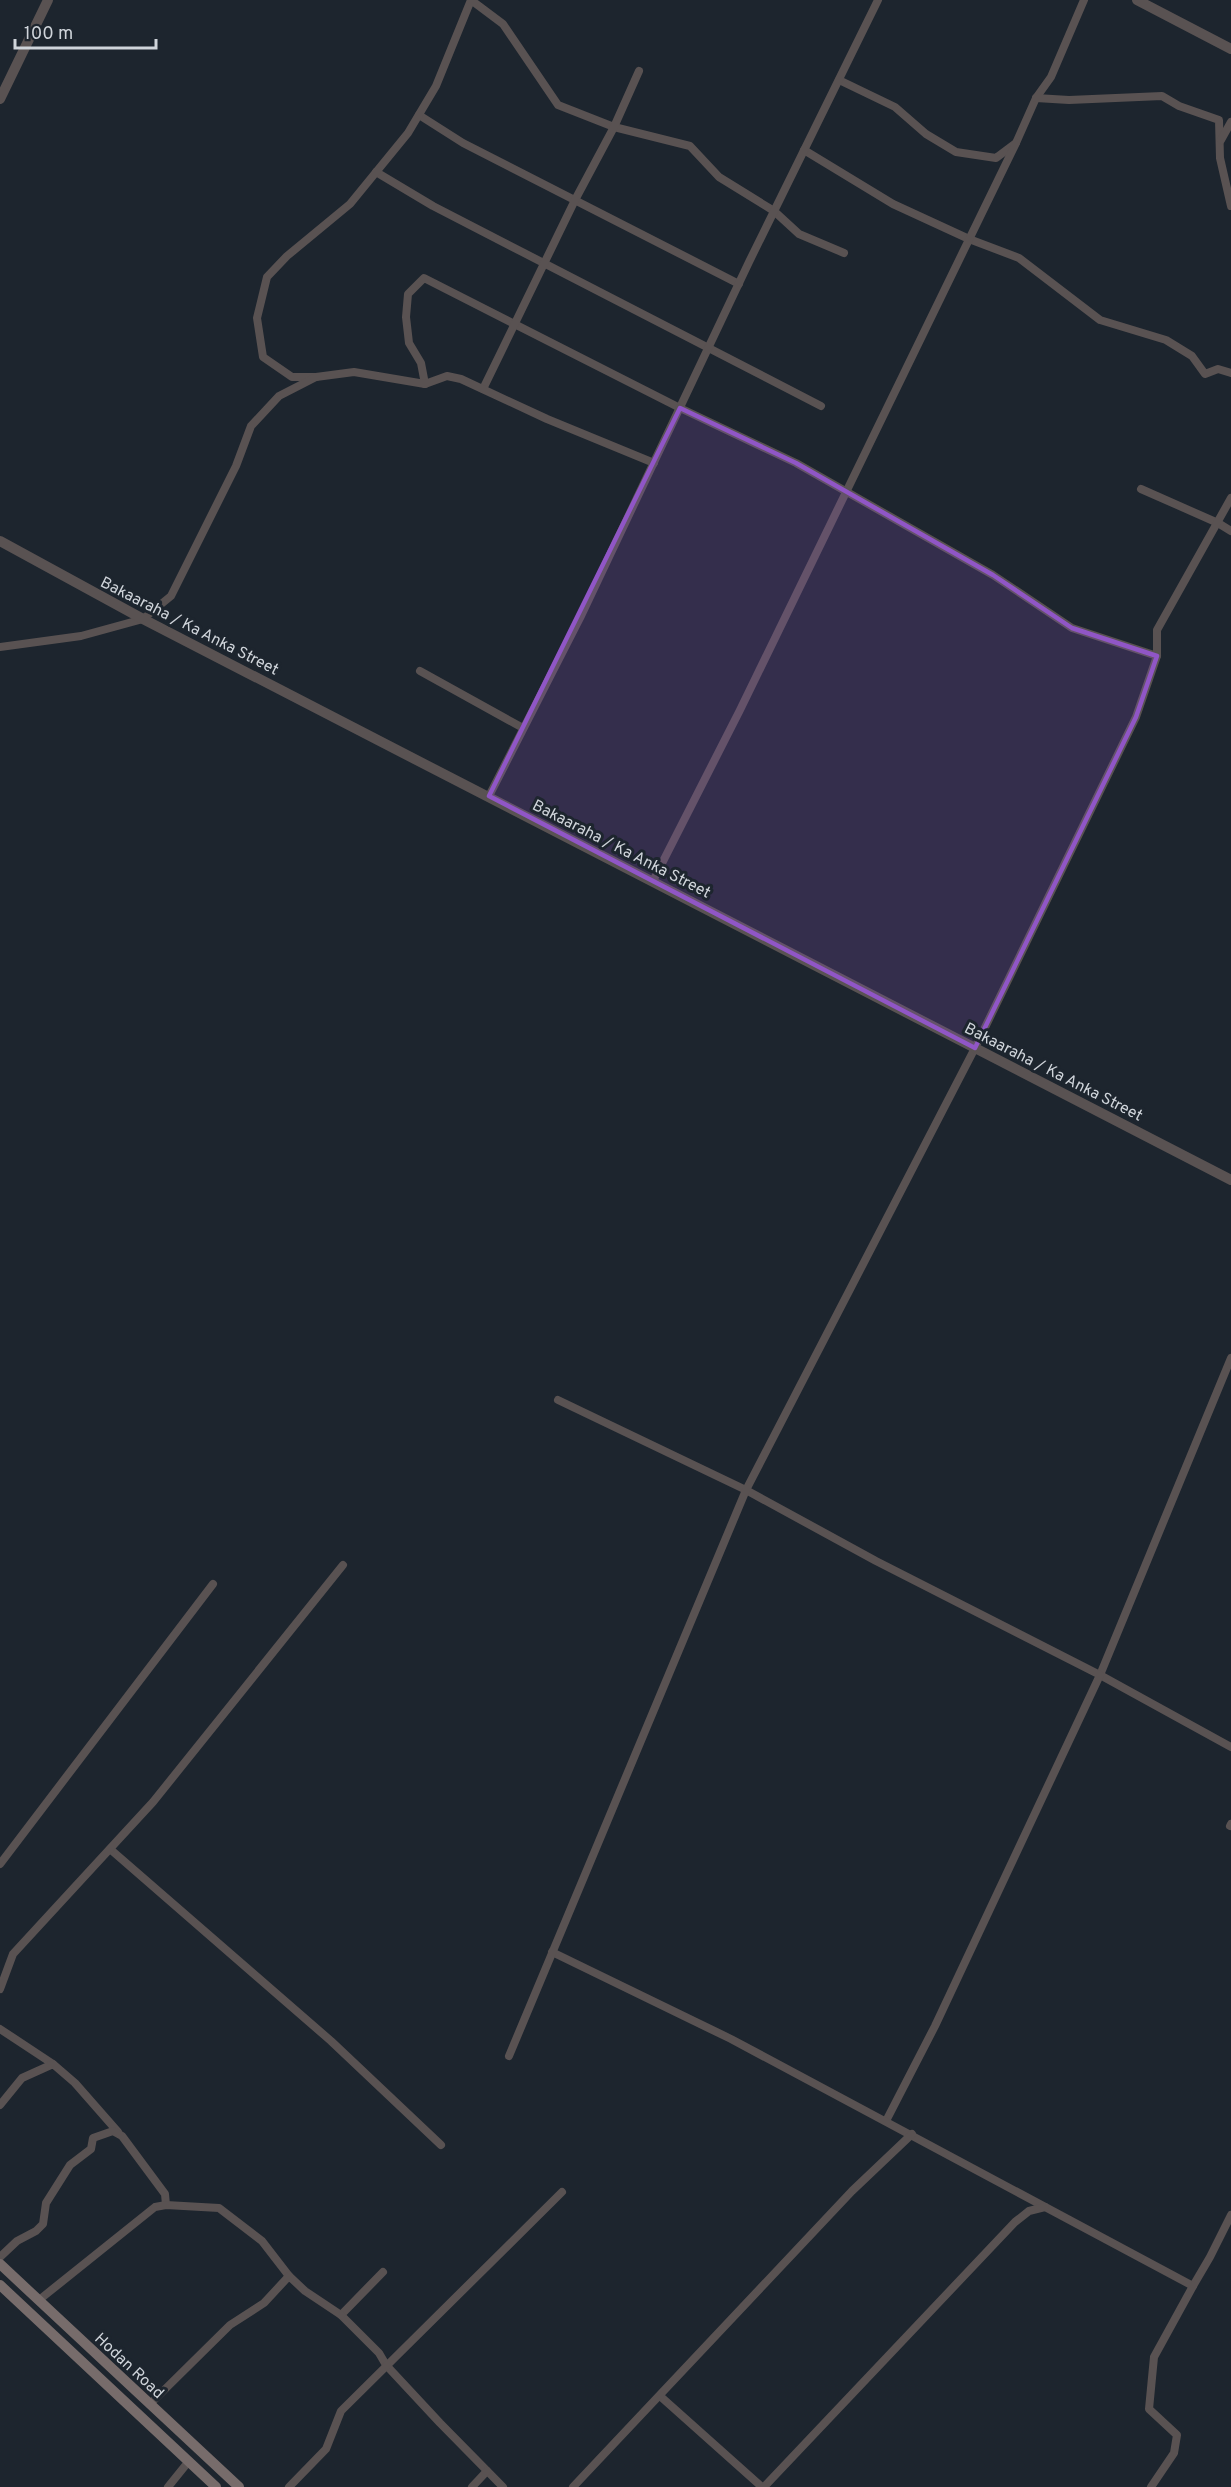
<svg xmlns="http://www.w3.org/2000/svg" width="1231" height="2487" font-family="Overpass,sans-serif">
  <rect width="100%" height="100%" fill="#1d252e"/>
  <g fill="none" stroke-linecap="round" stroke-linejoin="round">
    <!-- minor -->
    <g stroke="#595252" stroke-width="8">
      <polyline points="839,80 895,107 926,134 956,152 996,158 1016,143 1036,98 1051,77 1084,0"/>
      <polyline points="1036,98 1069,100 1162,96 1179,106 1219,120 1220,158 1231,206"/>
      <polyline points="419,115 463,143 739,284"/>
      <polyline points="1221,140 1231,122"/>
      <polyline points="804,150 893,204 969,239 1019,258 1100,320 1166,340 1192,356 1205,374 1218,369 1231,373"/>
      <polyline points="376,172 433,206 821,406"/>
      <polyline points="316,377 292,377 263,357 257,318 267,277 287,256 350,204 408,133 436,86 471,0 503,24 558,105 614,127 690,146 719,177 774,211 799,234 844,253"/>
      <polyline points="425,384 421,363 409,343 406,317 408,294 424,278 680,408 796,463 993,575 1072,628 1157,656"/>
      <polyline points="483,389 575,200 614,127 639,71"/>
      <polyline points="1141,489 1218,523 1231,531"/>
      <polyline points="0,647 81,636 143,619 171,596 236,466 251,426 279,396 316,377 354,372 425,384 447,376 461,379 547,419 654,463"/>
      <polyline points="420,671 523,728"/>
      <polyline points="489,796 580,618 749,262 878,0"/>
      <polyline points="653,881 740,710 1016,143"/>
      <polyline points="1231,1358 1100,1675 1231,1747"/>
      <polyline points="558,1400 746,1490 876,1561 1100,1675 935,2026 886,2121"/>
      <polyline points="1230,1826 1231,1824"/>
      <polyline points="110,1849 331,2041 441,2145"/>
      <polyline points="0,1864 213,1584"/>
      <polyline points="552,1952 731,2039 1193,2286 1210,2257 1231,2215"/>
      <polyline points="0,1989 13,1954 153,1802 343,1565"/>
      <polyline points="0,2029 53,2064"/>
      <polyline points="509,2056 746,1490 975,1048 1136,717 1157,656 1157,630 1231,498"/>
      <polyline points="0,2105 22,2078 53,2064 75,2083 118,2132"/>
      <polyline points="0,2257 17,2241 36,2231 43,2224 46,2203 70,2165 91,2149 93,2138 113,2131 122,2136 165,2194 166,2205"/>
      <polyline points="383,2272 341,2315 379,2353 386,2365 440,2423 503,2487"/>
      <polyline points="39,2300 155,2207 166,2205 219,2208 262,2241 289,2276"/>
      <polyline points="660,2396 762,2487"/>
      <polyline points="150,2404 230,2325 264,2303 289,2276 305,2291 341,2315"/>
      <polyline points="168,2487 189,2461"/>
      <polyline points="289,2487 326,2449 341,2411 562,2192"/>
      <polyline points="472,2487 487,2471"/>
      <polyline points="573,2487 852,2191 912,2134"/>
      <polyline points="764,2487 1015,2222 1029,2211 1045,2207"/>
      <polyline points="1151,2487 1174,2453 1177,2435 1149,2409 1154,2357 1193,2286"/>
    </g>
    <!-- tertiary -->
    <g stroke="#595252" stroke-width="10">
      <polyline points="1137,0 1231,49"/>
      <polyline points="0,99 48,0"/>
      <polyline points="0,541 143,619 1231,1180"/>
    </g>
    <!-- secondary -->
    <g stroke="#776c6b" stroke-width="10">
      <polyline points="0,2264 239,2487"/>
      <polyline points="0,2285 216,2487"/>
    </g>
  </g>
  <!-- marked area -->
  <path fill="#9056c6" fill-opacity="0.2" stroke="#9056c6" stroke-width="4.5" stroke-linejoin="round" d="M680,408L796,463L993,575L1072,628L1157,656L1136,717L975,1048L489,796Z"/>
  <g text-anchor="middle" stroke-width="6" stroke-linejoin="round" paint-order="stroke">
    <!-- street labels -->
    <g font-size="16" fill="#cfd4da" stroke="#1d252e">
      <text transform="translate(190 625) rotate(27)" y="6">Bakaaraha / Ka Anka Street</text>
      <text transform="translate(622 848) rotate(27)" y="6">Bakaaraha / Ka Anka Street</text>
      <text transform="translate(1054 1071) rotate(27)" y="6">Bakaaraha / Ka Anka Street</text>
      <text transform="translate(130 2365) rotate(43)" y="6">Hodan Road</text>
    </g>
  </g>
  <!-- scale -->
  <path d="M15 39v9h141v-9" fill="none" stroke="#cfd4da" stroke-width="3"/>
  <text x="24" y="39" font-size="18" fill="#cfd4da" stroke="#1d252e" stroke-width="4.5" paint-order="stroke">100 m</text>
</svg>
